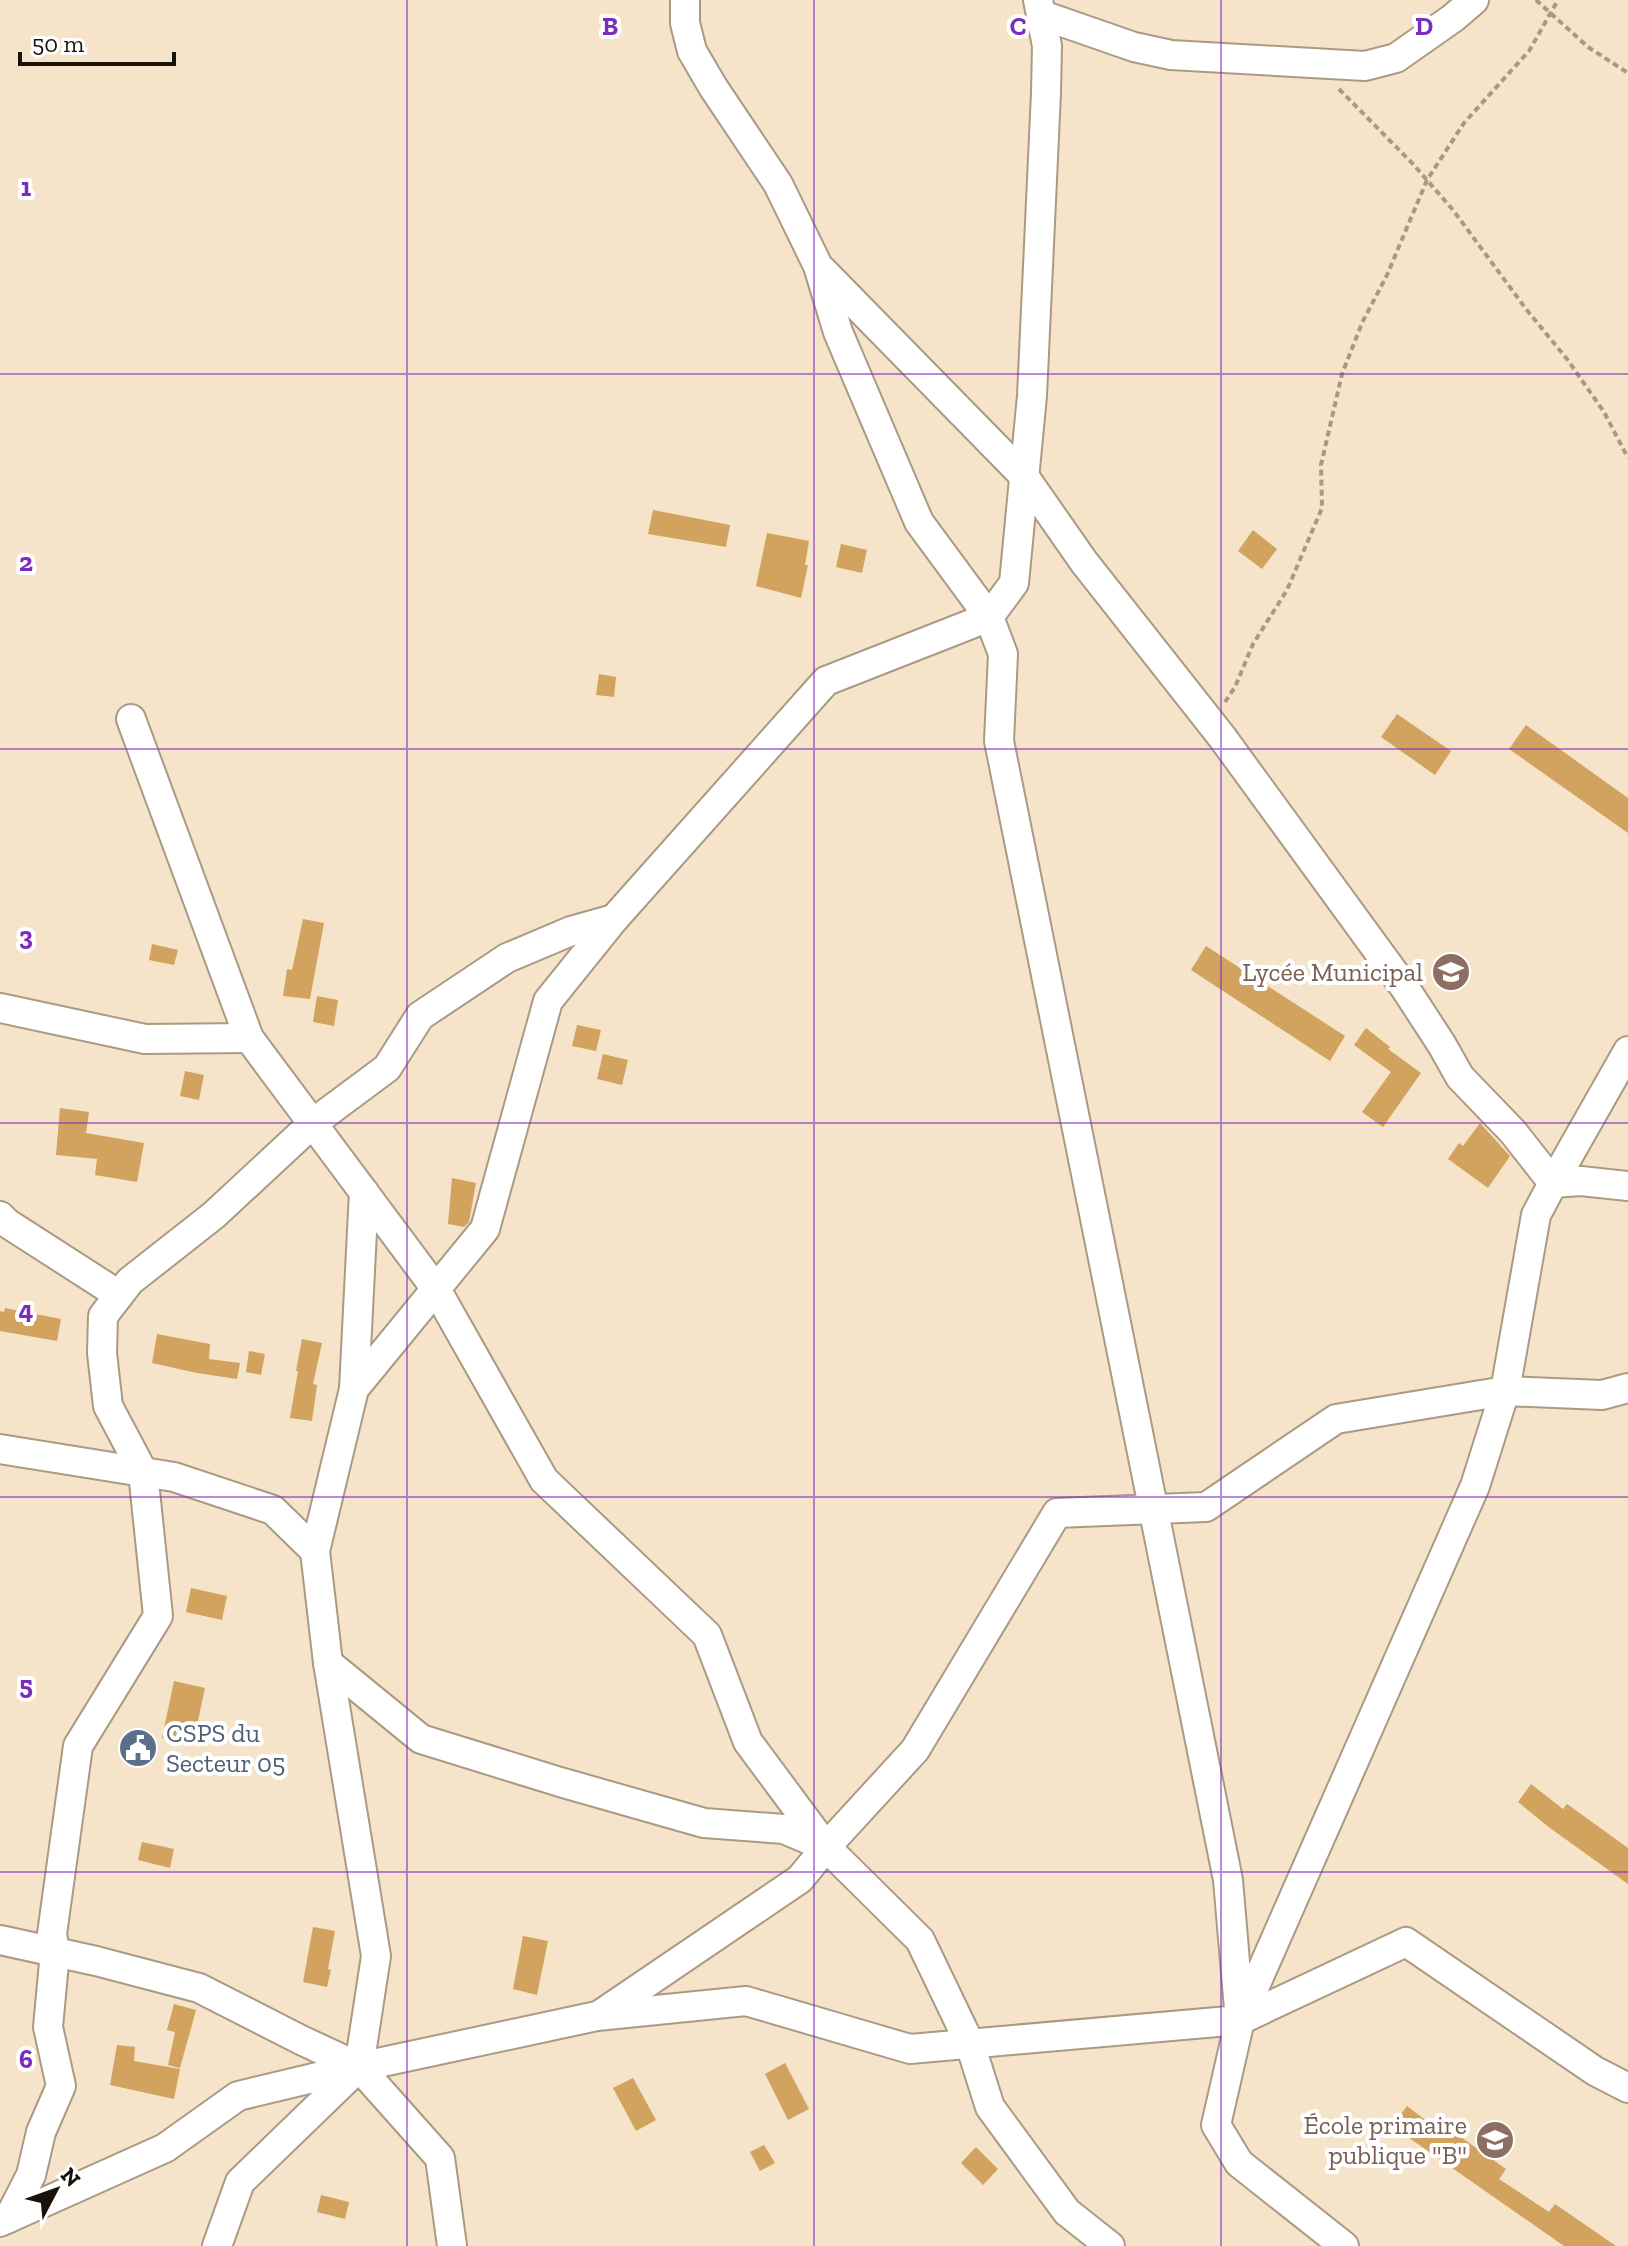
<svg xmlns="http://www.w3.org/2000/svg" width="1628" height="2246" font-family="'Zilla Slab',serif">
  <rect width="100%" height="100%" fill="#f5e3ca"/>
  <!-- building -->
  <g fill="#d2a25f">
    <polygon points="653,510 730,525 726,547 648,534"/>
    <polygon points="1253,530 1277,549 1262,569 1238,551"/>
    <polygon points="767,533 809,541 805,565 808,565 801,598 756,586"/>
    <polygon points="841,544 867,550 862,573 836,567"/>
    <polygon points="599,674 616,677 614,697 596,695"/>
    <polygon points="1397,714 1451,751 1435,775 1381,737"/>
    <polygon points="1526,725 1628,798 1628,833 1509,749"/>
    <polygon points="303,919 324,923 310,999 283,996 287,969 292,970"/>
    <polygon points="152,944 178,950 174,965 149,960"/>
    <polygon points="1206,946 1345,1036 1330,1061 1191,970"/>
    <polygon points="317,996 338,1000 334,1026 313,1022"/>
    <polygon points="577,1025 601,1030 596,1051 572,1046"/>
    <polygon points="1366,1028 1390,1047 1388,1049 1421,1073 1383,1127 1362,1112 1391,1072 1354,1045"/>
    <polygon points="603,1054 628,1060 622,1085 597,1079"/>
    <polygon points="185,1071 204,1075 199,1100 180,1096"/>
    <polygon points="60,1108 89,1112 86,1133 144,1143 137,1182 95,1175 97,1159 56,1155"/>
    <polygon points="1480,1123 1510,1156 1488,1188 1448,1159 1459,1143 1463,1146"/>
    <polygon points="452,1178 476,1183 469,1222 464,1227 448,1224"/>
    <polygon points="5,1308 61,1319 57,1341 0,1331 0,1311 4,1312"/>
    <polygon points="157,1334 210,1344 209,1359 240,1363 237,1379 197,1373 152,1363"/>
    <polygon points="302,1339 322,1343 313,1384 317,1385 312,1421 290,1418 298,1371 296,1371"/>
    <polygon points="249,1351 265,1354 261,1375 246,1372"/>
    <polygon points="191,1588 227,1596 222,1620 186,1612"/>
    <polygon points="174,1681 205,1688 193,1744 162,1738"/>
    <polygon points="1531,1784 1563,1809 1567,1804 1628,1848 1628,1884 1550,1828 1518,1802"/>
    <polygon points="142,1842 174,1849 170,1868 138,1860"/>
    <polygon points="313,1927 335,1931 328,1969 331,1970 327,1987 303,1982"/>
    <polygon points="523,1936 548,1941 537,1995 513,1989"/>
    <polygon points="174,2004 196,2010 180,2068 168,2065 175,2032 167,2030"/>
    <polygon points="117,2045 135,2047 134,2061 180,2069 174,2099 110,2085"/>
    <polygon points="785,2063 809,2109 788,2120 765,2074"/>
    <polygon points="633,2078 656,2120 636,2131 613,2088"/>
    <polygon points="1407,2106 1441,2132 1445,2126 1506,2169 1499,2179 1549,2212 1555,2204 1616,2246 1564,2246 1392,2126"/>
    <polygon points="764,2145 775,2163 760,2171 750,2152"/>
    <polygon points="976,2147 998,2169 983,2185 961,2163"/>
    <polygon points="321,2195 349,2202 345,2219 317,2212"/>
  </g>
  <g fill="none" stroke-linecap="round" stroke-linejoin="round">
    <!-- minor casing -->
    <g stroke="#ab9a83" stroke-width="32">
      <g id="minor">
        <polyline points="685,0 685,23 692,51 713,87 778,184 818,266 838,332 919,522 989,617 1003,654 999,741 1228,1880 1240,2020 1216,2125 1239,2163 1344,2246"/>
        <polyline points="1042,15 1134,47 1171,55 1365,66 1396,58 1453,18 1474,0"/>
        <polyline points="822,270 1024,476 1084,562 1222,737 1405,988 1442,1045 1460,1077 1513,1132 1553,1183 1628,1051"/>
        <polyline points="131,719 249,1038 436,1289 544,1480 707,1635 748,1742 826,1847 920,1940 970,2044 990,2107 1067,2212 1110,2246"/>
        <polyline points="0,1008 145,1039 249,1038"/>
        <polyline points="0,1216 7,1223 119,1295"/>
        <polyline points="354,1389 364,1192"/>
        <polyline points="0,1449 174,1477 273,1510 315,1551"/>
        <polyline points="328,1663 421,1739 560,1782 704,1823 784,1829 824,1846"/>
        <polyline points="0,1940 96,1961 199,1988 301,2040 359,2067 240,2182 217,2246"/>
        <polyline points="601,2014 800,1879 826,1847 915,1750 1057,1513 1206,1507 1336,1419 1505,1391 1602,1395 1628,1388"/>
        <polyline points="1240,2020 1406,1942 1595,2071 1628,2088"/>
        <polyline points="9,2218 31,2175 41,2132 61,2086 48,2027 55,1952 52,1934 78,1746 158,1616 143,1472 108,1406 102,1353 103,1316 130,1281 214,1215 313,1123 387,1068 420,1016 507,958 571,931 614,919"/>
        <polyline points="0,2222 165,2148 238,2096 359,2067 597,2016 746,2001 910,2049 1240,2020 1475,1486 1505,1391 1536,1215 1553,1183 1581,1181 1628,1186"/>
        <polyline points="452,2246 440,2158 359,2067 376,1956 328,1663 315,1551 354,1389 485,1229 548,1001 614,919 826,681 989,617 1014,583 1032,396 1046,93 1047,46 1038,0"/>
      </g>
    </g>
    <!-- path -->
    <g stroke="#a79986" stroke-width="4" stroke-dasharray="6 4" stroke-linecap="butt">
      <polyline points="1536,0 1588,47 1628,73"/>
      <polyline points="1339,89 1413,164 1453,210 1526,309 1567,359 1604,412 1628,458"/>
      <polyline points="1225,702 1235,687 1253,644 1287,590 1322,508 1321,465 1342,374 1362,323 1387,275 1427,180 1464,123 1529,51 1558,0"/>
    </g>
    <!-- minor -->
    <use href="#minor" stroke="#fff" stroke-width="28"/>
  </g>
  <!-- grid -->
  <path fill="none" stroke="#7b2cbf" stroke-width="2" stroke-opacity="0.55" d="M407,0V2246M814,0V2246M1221,0V2246M0,374H1628M0,749H1628M0,1123H1628M0,1497H1628M0,1872H1628"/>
  <!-- icons -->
  <defs>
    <g id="school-disc" transform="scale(2)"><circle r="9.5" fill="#8d6e63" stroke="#fff"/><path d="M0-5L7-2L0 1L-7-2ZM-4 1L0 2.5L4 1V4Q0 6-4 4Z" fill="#fff"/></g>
    <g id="civic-disc" transform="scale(2)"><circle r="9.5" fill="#5c6f8a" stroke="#fff"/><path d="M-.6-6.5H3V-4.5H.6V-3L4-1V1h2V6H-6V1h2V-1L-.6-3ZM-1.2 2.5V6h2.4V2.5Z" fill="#fff"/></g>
  </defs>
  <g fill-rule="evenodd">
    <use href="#school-disc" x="1451" y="972"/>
    <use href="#civic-disc" x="138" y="1748"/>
    <use href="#school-disc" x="1495" y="2140"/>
  </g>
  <g text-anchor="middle" stroke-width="8" stroke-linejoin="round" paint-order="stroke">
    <!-- education labels -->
    <g font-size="26" fill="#785e54" stroke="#fff" text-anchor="end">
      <text x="1423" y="981">Lycée Municipal</text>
      <text x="1467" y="2134">École primaire<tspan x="1467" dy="30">publique "B"</tspan></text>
    </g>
    <!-- service labels -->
    <g font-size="26" fill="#4e5e75" stroke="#fff" text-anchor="start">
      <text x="166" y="1742">CSPS du<tspan x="166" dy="30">Secteur 05</tspan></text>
    </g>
  </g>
  <g font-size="26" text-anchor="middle" font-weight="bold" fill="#7b2cbf" stroke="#fff" stroke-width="8" stroke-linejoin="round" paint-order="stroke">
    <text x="610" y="35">B</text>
    <text x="1018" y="35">C</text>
    <text x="1424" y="35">D</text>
    <text x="26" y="196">1</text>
    <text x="26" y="571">2</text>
    <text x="26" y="945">3</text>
    <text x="26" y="1319">4</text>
    <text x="26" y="1694">5</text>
    <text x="26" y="2068">6</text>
  </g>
  <!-- north arrow -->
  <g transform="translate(56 2190) rotate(49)" stroke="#ffffff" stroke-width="6" paint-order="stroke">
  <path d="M0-6L14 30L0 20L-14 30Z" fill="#18120a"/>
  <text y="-12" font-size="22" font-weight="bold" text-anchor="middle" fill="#18120a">N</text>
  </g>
  <!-- scale -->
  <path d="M20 52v12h154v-12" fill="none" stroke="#18120a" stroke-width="4"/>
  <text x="32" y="52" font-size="24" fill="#18120a" stroke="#ffffff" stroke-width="6" paint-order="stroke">50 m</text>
</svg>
